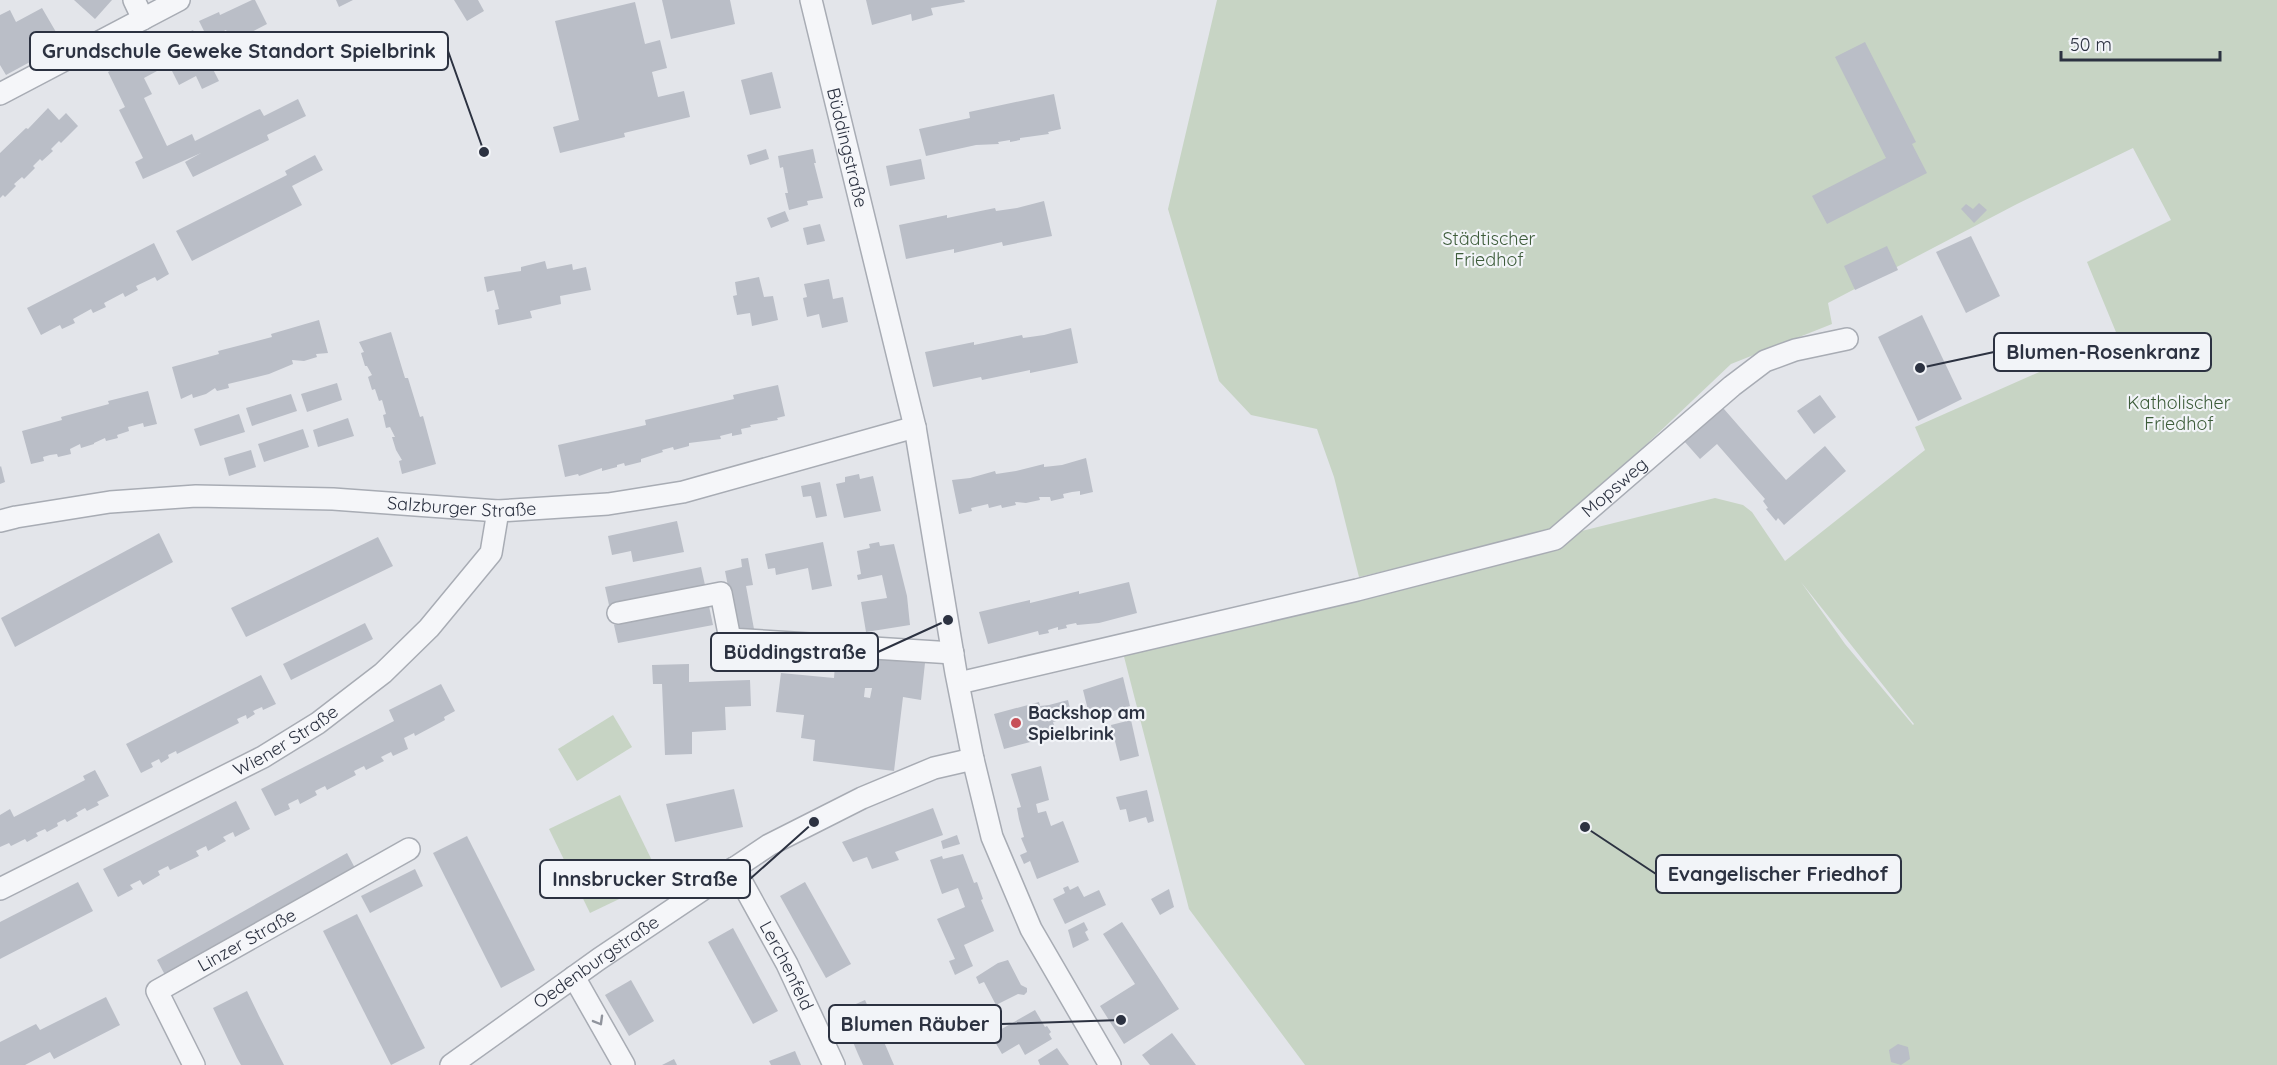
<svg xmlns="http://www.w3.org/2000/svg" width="2277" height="1065" font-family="Quicksand,sans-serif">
  <rect width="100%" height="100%" fill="#e3e5ea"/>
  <!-- green -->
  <g fill="#c7d4c4" fill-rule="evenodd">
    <path d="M1217,0H2277V1065H1305L1189,909L1121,645L1715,498L1743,505L1752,512L1785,561L1925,450L1915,427L2118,337L2087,262L2171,220L2133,148L2017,204L1828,303L1832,324L1731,364L1554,532L1359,577L1334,477L1317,429L1251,415L1219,381L1168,209ZM1801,582L1914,724L1913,725L1845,644Z"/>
    <polygon points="613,715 632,747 577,781 558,749"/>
    <polygon points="620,795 661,879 590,913 549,829"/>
  </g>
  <!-- building -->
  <g fill="#babec7" fill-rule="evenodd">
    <polygon points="74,0 112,0 95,19"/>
    <polygon points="252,0 255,0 267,24 232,42 226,30 208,39 199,21 219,12 220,15"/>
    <polygon points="336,0 353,0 339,7"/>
    <polygon points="454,0 478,0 484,11 467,21"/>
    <polygon points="662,0 730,0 735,24 671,39"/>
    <polygon points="866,0 964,0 965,2 931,8 933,15 912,21 911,14 872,25"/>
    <polygon points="635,2 645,44 660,40 667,68 652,72 658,97 684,91 690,117 624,133 625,137 560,153 553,127 579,120 555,21"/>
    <polygon points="42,8 63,44 6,75 0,65 0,15 10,10 16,22"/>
    <polygon points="193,30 219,81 202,89 196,76 179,85 169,65 161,69 151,50"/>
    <polygon points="1865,42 1916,142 1912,144 1927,173 1827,224 1812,196 1886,158 1835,57"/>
    <polygon points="148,54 157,71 144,78 152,94 144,98 167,146 192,134 195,141 255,111 260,109 264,116 298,99 306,116 267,135 269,140 193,177 185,162 201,153 143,179 135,162 143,158 119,110 125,107 108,72 135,58 136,61"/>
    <polygon points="772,72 781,108 750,115 741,80"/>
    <polygon points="1054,94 1061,129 1048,132 1049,134 1020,138 1020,140 1010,142 1010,140 998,142 999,144 976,145 926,156 919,129 970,118 969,112"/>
    <polygon points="48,108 59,120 66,113 78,126 61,143 59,141 51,149 53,151 42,161 40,159 33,166 35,168 24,179 22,177 14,184 16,186 5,197 3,195 0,198 0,153 26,128 28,129"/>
    <polygon points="766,149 769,159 750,165 747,155"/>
    <polygon points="813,149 816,163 814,163 823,198 807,201 808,205 789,210 785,193 788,193 783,167 780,168 778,156"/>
    <polygon points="315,155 323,170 292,186 302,205 192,261 176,231 287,175 285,171"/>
    <polygon points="921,159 925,179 890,186 886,166"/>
    <polygon points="1044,201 1052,236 1003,246 1002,242 954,253 954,249 906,259 899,225 947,215 947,218 995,208 996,211 1017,208"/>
    <polygon points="1979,203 1987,210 1974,223 1961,209 1966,204 1973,209"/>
    <polygon points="785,211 789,221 771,228 767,218"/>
    <polygon points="820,224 825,241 807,245 803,228"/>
    <polygon points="1971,236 2000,296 1966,313 1936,252"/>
    <polygon points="154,243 169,274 157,281 155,277 136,286 138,290 125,297 123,293 104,303 106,307 93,313 91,309 73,319 75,323 62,329 60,325 41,335 27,308"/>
    <polygon points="1887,246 1898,270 1855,290 1844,266"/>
    <polygon points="545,261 547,269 572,264 573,270 586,267 591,290 560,296 561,304 530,311 532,318 498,325 495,310 499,309 494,290 487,292 484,277 521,271 521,267"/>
    <polygon points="759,277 764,297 773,296 778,320 752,326 750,313 737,315 733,296 737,295 735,282"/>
    <polygon points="829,279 833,299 843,297 848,322 822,328 819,314 807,317 803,298 807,297 804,284"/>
    <polygon points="1922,315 1962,399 1918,421 1878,337"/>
    <polygon points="319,320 328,353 316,354 317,357 304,361 292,360 293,364 269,374 228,384 229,388 217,391 215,388 206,394 193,398 192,394 181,399 172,367 219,354 218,351 272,337 271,334"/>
    <polygon points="1071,328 1078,363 1030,373 1030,370 982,380 981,377 933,387 925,352 974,342 974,345 1022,335 1023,338 1044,335"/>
    <polygon points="391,332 405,378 408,378 420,417 423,416 436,464 402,474 399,461 402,460 396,450 392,437 395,437 390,427 386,428 383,415 386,414 382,400 379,401 375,389 372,390 368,377 372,375 367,366 365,366 361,353 364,352 359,342"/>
    <polygon points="337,383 342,400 307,412 301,394"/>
    <polygon points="778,385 785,416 777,418 778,420 750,425 751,427 741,429 742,434 732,436 732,433 720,436 721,439 689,443 689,446 674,450 673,447 662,450 663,452 641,459 641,462 625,466 624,463 617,465 617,467 602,471 602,468 579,476 578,474 565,477 558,445 646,425 645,420 734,399 733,395"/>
    <polygon points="148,391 157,424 144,427 143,423 128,427 129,431 117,435 118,438 106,441 105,438 94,443 94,444 81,448 80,444 70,449 71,454 58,457 57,454 50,455 43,457 44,461 31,464 22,431 62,420 61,417 109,404 108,401"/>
    <polygon points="291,394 297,411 252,426 246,408"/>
    <polygon points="1820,395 1836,417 1814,434 1797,411"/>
    <polygon points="1717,401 1786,480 1825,446 1846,471 1784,525 1778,518 1776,521 1766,509 1768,508 1763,501 1765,499 1717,444 1700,459 1684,441"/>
    <polygon points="239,414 245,432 200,446 194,429"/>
    <polygon points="348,418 354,436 318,447 313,430"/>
    <polygon points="303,429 309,447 264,462 258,444"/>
    <polygon points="251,450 256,467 229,476 224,458"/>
    <polygon points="1086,458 1093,492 1080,495 1080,491 1072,492 1063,494 1064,498 1051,501 1050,497 1039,497 1040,500 1026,503 1015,502 1016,505 1002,508 1001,505 989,508 988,504 971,508 972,511 959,514 952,480 970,478 995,471 996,474 1016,471 1044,464 1044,467 1062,465"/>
    <polygon points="1,466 5,482 0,484 0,467"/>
    <polygon points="859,474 860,479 873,476 881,511 844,518 836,484 845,482 845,477"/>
    <polygon points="820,482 827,516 816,518 811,496 803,497 801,486"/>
    <polygon points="677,521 684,552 633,562 631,551 612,555 608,536"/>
    <polygon points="159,533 173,562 15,647 1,618"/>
    <polygon points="378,537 393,566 246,637 231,608"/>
    <polygon points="823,542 832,586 812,590 808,568 776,575 775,568 768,569 765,554"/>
    <polygon points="879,542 880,546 894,544 907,596 910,625 866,632 861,602 887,598 882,575 858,580 857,575 861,574 857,551 870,548 869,544"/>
    <polygon points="748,558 753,585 746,586 754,629 737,632 725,571 742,567 741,559"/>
    <polygon points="701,567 705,585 609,605 605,587"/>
    <polygon points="1129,582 1137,613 1099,623 1077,625 1076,623 1066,625 1067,628 1058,630 1058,627 1048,630 1049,633 1039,635 1038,631 988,644 979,612 1030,600 1030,603 1079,591 1079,594"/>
    <polygon points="709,606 713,625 618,643 614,625"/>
    <polygon points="365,623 373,639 291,680 283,664"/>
    <path d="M853,655L925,663L921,700L903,697L894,771L813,761L815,740L801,738L804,715L776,712L781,673L834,678L835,665L862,668V665L853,664ZM865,688H872L870,698L864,697Z"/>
    <polygon points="689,664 689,682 750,680 751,706 725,707 726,730 692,732 692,754 665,755 662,684 653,684 652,665"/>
    <polygon points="261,675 276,704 263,710 262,707 253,711 255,714 247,719 246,715 237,719 239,723 177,754 176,751 168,755 169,758 161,763 159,759 151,763 153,767 141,773 126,744"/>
    <polygon points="1123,677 1130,706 1090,718 1083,690"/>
    <polygon points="441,684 455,711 444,717 445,720 415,736 414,733 404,738 408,749 393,756 391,752 381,757 384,761 366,770 364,766 354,771 356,775 327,790 325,786 315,791 317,795 300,804 298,799 288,804 290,809 275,816 261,789 394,721 389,710"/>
    <polygon points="1068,700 1072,717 1053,722 1057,735 1004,749 994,714 1039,702 1040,706 1049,705"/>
    <polygon points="1131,720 1139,756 1120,761 1111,725"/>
    <polygon points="1041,766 1049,800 1036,804 1038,813 1046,811 1051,826 1063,821 1079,862 1037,879 1030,861 1024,864 1020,855 1027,852 1021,838 1024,837 1019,819 1017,808 1021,807 1011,774"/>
    <polygon points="95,770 109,796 97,802 99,805 87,811 85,808 76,813 78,816 67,822 65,819 57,823 58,826 47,832 45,829 36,833 38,836 27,842 25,839 11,846 9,843 0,847 0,815 10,809 14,817 85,780 83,776"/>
    <polygon points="734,789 743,827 675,842 666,804"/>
    <polygon points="1147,790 1154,821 1148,823 1146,817 1129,822 1126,809 1120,810 1116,797"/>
    <polygon points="236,801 250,829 235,837 233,832 223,837 226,841 208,851 206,846 196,851 199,856 170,870 168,866 158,871 160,875 143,885 140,880 130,885 133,889 118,897 103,869"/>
    <polygon points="933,808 943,835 895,852 899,860 872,869 867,857 853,862 842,842"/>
    <polygon points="957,835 960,844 943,849 941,841"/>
    <polygon points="467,836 535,970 501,988 433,853"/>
    <polygon points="347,853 355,868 165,975 157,960"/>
    <polygon points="963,854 974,883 977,882 983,899 981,900 994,931 964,945 973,966 955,975 949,961 955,959 937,919 965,907 958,888 942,894 930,860 942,856 943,859"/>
    <polygon points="415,869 423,886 370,913 361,896"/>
    <polygon points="78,882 93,911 0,959 0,922"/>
    <polygon points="805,882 851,964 826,978 780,896"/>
    <polygon points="1068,886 1070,890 1078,886 1084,897 1099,890 1106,905 1065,924 1053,899 1065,893 1063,888"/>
    <polygon points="1169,889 1174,907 1160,915 1151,899"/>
    <polygon points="357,914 425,1048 391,1065 323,931"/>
    <polygon points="1084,922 1088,930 1085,932 1089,940 1073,948 1068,930"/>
    <polygon points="1122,922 1179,1009 1124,1044 1100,1006 1135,984 1103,934"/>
    <polygon points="733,928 778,1011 753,1024 708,942"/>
    <polygon points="1008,960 1021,985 1027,988 1027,992 1024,995 1018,994 996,1005 984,982 979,984 976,977 998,963"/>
    <polygon points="631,980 654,1021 629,1036 605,995"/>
    <polygon points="247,991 259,1016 284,1065 241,1065 237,1058 213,1008"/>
    <polygon points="106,997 120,1025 54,1059 50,1052 25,1065 0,1065 0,1042 36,1024 40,1030"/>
    <polygon points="865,1000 884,1042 894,1065 863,1065 858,1054 840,1011"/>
    <polygon points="1035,1010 1045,1027 1047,1026 1051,1032 1049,1034 1052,1039 1025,1055 1019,1044 1002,1054 991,1035"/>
    <polygon points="1172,1033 1196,1065 1150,1065 1142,1055"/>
    <polygon points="1898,1044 1908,1047 1910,1059 1901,1065 1891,1062 1889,1050"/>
    <polygon points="1057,1048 1069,1065 1040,1065 1038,1060"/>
    <polygon points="795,1051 801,1065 771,1065 769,1061"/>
    <polygon points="674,1059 677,1065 662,1065"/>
  </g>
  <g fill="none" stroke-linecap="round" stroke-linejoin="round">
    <!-- minor casing -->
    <g stroke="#a8acb4" stroke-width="24">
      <g id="minor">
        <polyline points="134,0 143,19"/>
        <path id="s1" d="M811,0L915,427L956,673L973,759L992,837L1031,929L1110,1065"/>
        <polyline points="0,94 179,0"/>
        <path id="s2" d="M0,521L16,517L110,502L196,496L333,499L498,511L608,504L683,492L915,427"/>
        <polyline points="618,613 721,593 730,639 953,653"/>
        <path id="s3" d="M959,683L1357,590L1555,539L1732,386L1765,361L1795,350L1847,339"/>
        <path id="s4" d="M734,868L787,964L834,1065"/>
        <path id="s5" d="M0,889L263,757L318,723L383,673L429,628L491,553L498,511"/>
        <polyline points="574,977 624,1065"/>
        <path id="s6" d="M194,1065L157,991L409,849"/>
        <path id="s7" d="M451,1065L599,959L769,845L862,798L934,768L973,759"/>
      </g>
    </g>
    <!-- minor -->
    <use href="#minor" stroke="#f5f6f9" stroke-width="21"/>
  </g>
  <!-- one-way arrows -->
  <defs><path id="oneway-chevron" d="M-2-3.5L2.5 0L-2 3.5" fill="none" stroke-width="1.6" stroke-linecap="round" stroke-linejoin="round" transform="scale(1.5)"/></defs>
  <use stroke="#90949d" href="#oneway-chevron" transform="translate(599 1021) rotate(60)"/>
  <!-- markers -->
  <circle fill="#c75058" stroke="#f2f4f8" stroke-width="2" cx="1016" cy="723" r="6"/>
  <g text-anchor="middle" stroke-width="4.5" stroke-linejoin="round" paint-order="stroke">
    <!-- street labels -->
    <g font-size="18" fill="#2c3241" stroke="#f2f4f8">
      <text dy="6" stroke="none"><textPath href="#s1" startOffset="152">Büddingstraße</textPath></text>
      <text dy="6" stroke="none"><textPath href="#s3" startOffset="692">Mopsweg</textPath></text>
      <text dy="6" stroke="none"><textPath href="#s2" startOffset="464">Salzburger Straße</textPath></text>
      <text dy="6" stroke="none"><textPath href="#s5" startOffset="322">Wiener Straße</textPath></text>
      <text dy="6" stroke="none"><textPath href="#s6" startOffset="186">Linzer Straße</textPath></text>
      <text dy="6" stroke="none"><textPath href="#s7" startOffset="178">Oedenburgstraße</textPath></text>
      <text dy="6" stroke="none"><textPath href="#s4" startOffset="111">Lerchenfeld</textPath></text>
    </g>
    <!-- park labels -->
    <g font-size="18" fill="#3d5c3a" stroke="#f2f4f8">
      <text x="1489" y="245">Städtischer<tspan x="1489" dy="21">Friedhof</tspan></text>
      <text x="2179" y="409">Katholischer<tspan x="2179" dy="21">Friedhof</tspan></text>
    </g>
    <!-- poi labels -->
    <g font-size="18" font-weight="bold" fill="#2c3241" stroke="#f2f4f8" text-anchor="start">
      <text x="1028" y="719">Backshop am<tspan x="1028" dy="21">Spielbrink</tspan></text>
    </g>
  </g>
  <!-- callouts -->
  <path fill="none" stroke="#2c3241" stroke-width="2" d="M484 152L448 51M1920 368L1994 352M948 620L878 652M1585 827L1656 874M814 822L750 879M1121 1020L1001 1024"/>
  <g fill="#2c3241" stroke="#f2f4f8" stroke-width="2">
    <circle cx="484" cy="152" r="6"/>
    <circle cx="1920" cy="368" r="6"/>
    <circle cx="948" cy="620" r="6"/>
    <circle cx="1585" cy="827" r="6"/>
    <circle cx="814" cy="822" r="6"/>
    <circle cx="1121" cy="1020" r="6"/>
  </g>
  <g fill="#f2f4f8" stroke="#2c3241" stroke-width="2">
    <rect x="30" y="32" width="418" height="38" rx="6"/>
    <rect x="1994" y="333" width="217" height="38" rx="6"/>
    <rect x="711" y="633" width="167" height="38" rx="6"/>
    <rect x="1656" y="855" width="245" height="38" rx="6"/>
    <rect x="540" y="860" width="210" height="38" rx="6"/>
    <rect x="829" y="1005" width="172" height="38" rx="6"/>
  </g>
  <g font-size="20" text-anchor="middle" font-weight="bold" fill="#2c3241">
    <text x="239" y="58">Grundschule Geweke Standort Spielbrink</text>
    <text x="2103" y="359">Blumen-Rosenkranz</text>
    <text x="795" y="659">Büddingstraße</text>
    <text x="1778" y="881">Evangelischer Friedhof</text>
    <text x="645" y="886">Innsbrucker Straße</text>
    <text x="915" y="1031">Blumen Räuber</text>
  </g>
  <!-- scale -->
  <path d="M2061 51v9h159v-9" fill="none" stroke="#2c3241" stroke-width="3"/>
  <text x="2070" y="51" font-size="18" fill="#2c3241" stroke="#f2f4f8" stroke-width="4.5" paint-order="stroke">50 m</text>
</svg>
